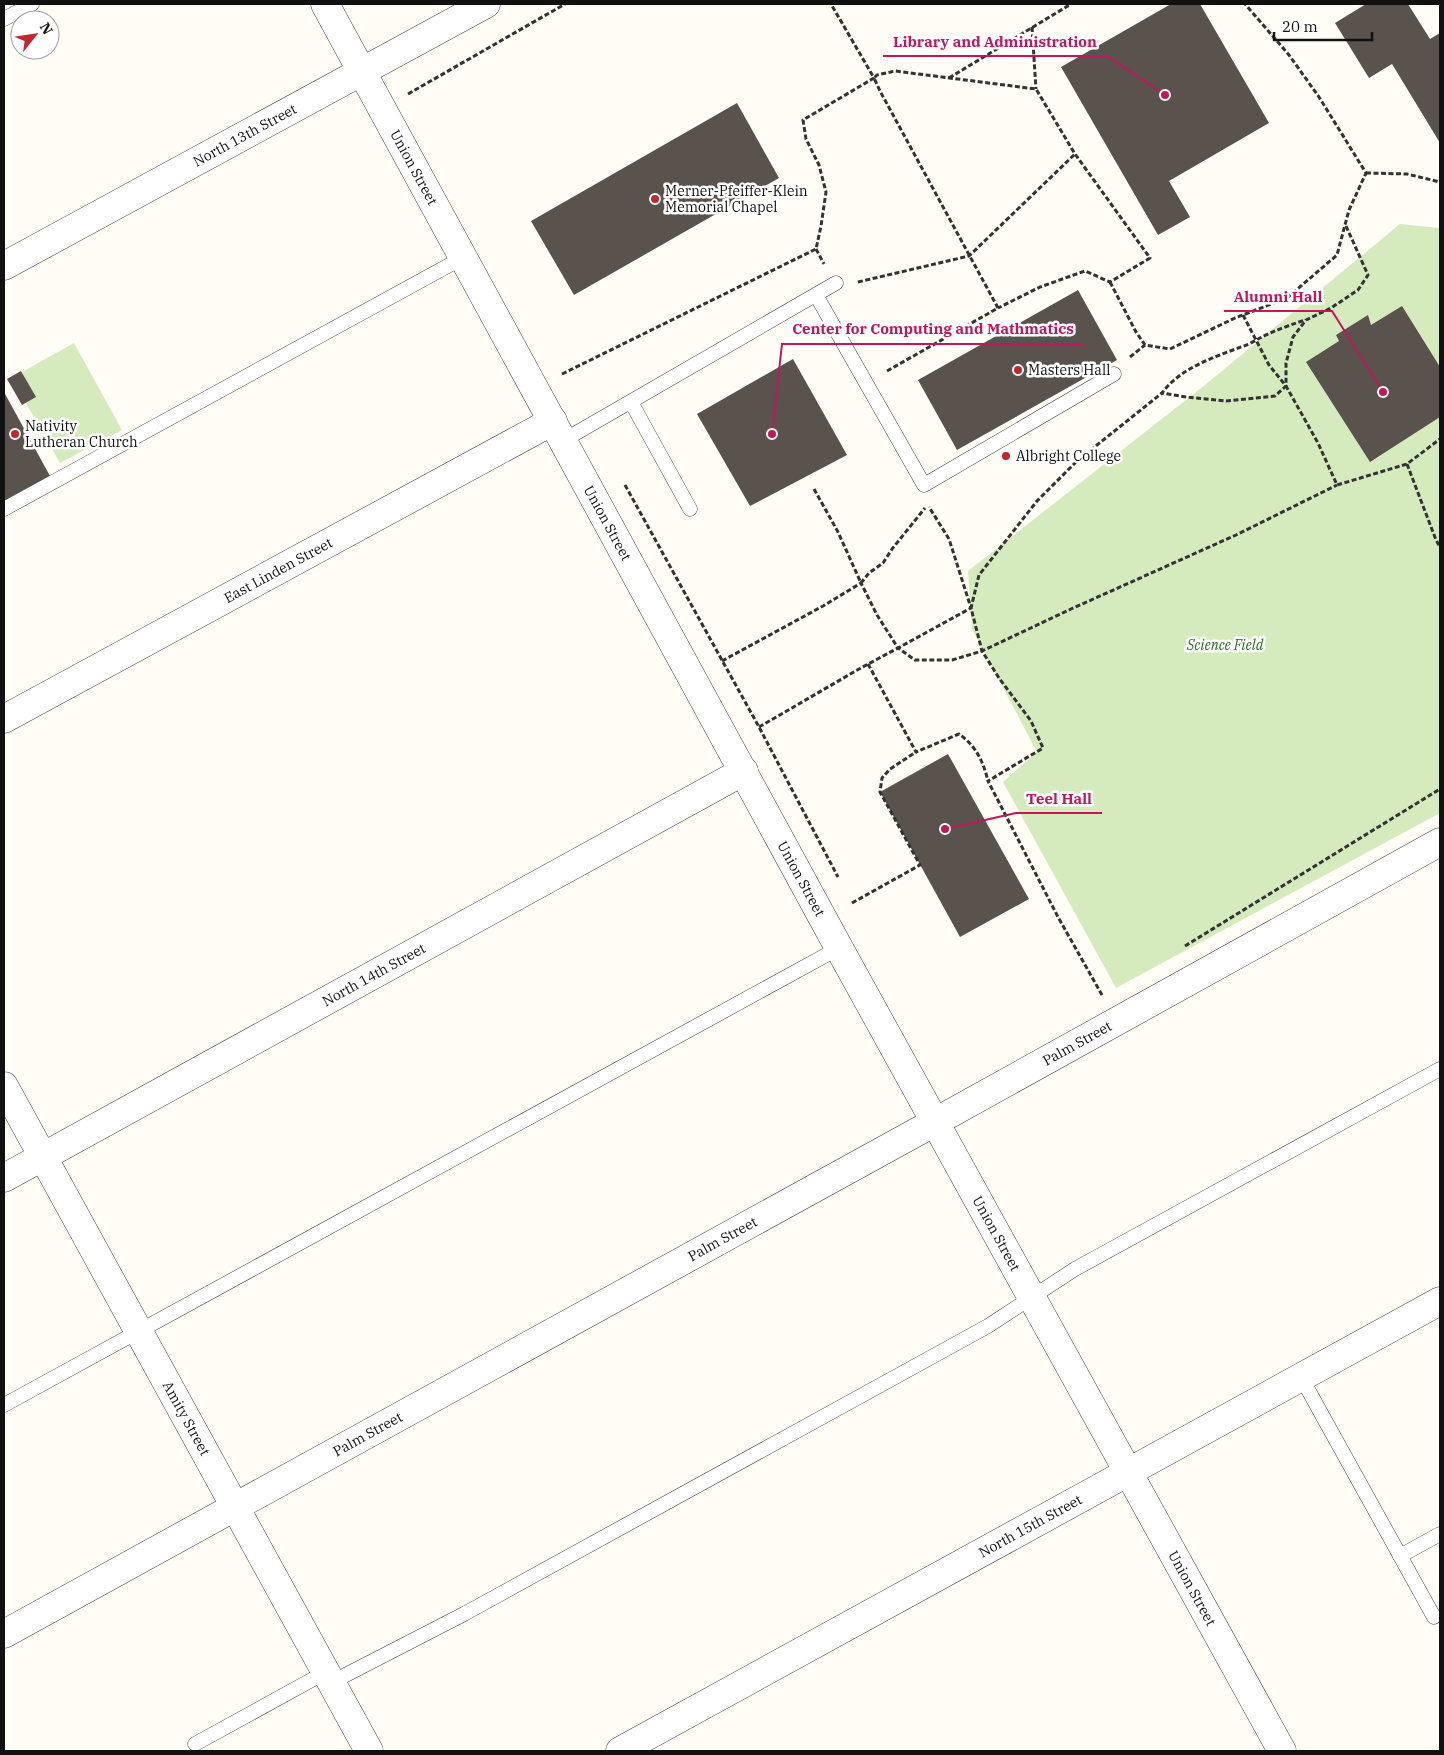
<svg xmlns="http://www.w3.org/2000/svg" width="1444" height="1755" font-family="'IBM Plex Serif',serif">
  <rect width="100%" height="100%" fill="#fffdf5"/>
  <!-- green -->
  <g fill="#d5ebbd">
    <polygon points="1400,224 1440,228 1440,813 1116,988 1003,782 1037,752 972,629 968,571 1205,385"/>
    <polygon points="74,343 122,430 60,463 26,403 35,397 22,372"/>
  </g>
  <!-- building -->
  <g fill="#5a524d">
    <polygon points="1171,4 1200,4 1269,123 1169,181 1190,217 1158,235 1061,67"/>
    <polygon points="1366,4 1408,4 1430,39 1440,33 1440,143 1392,64 1369,78 1335,23"/>
    <polygon points="737,103 779,178 574,295 531,221"/>
    <polygon points="1078,290 1117,360 957,450 918,380"/>
    <polygon points="1402,306 1440,367 1440,417 1370,462 1306,362 1339,341 1336,335 1368,315 1371,325"/>
    <polygon points="793,359 847,455 750,506 697,414"/>
    <polygon points="21,371 36,397 22,405 7,379"/>
    <polygon points="4,392 50,476 4,502"/>
    <polygon points="948,754 1029,899 960,937 880,792"/>
  </g>
  <g fill="none" stroke-linecap="round" stroke-linejoin="round">
    <!-- service casing -->
    <g stroke="#444" stroke-width="15">
      <g id="service">
        <polyline points="4,19 32,4"/>
        <polyline points="816,295 924,485 1114,374"/>
        <polyline points="631,402 690,509"/>
        <polyline points="564,440 836,283"/>
        <polyline points="4,509 464,257"/>
        <polyline points="1301,1377 1434,1617"/>
        <polyline points="4,1405 839,948"/>
        <polyline points="1400,1556 1440,1534"/>
        <polyline points="332,1682 464,1614 988,1326 1075,1269 1440,1069"/>
        <polyline points="195,1744 326,1672"/>
      </g>
    </g>
    <!-- minor casing -->
    <g stroke="#444" stroke-width="29">
      <g id="minor">
        <path id="s1" d="M325,4L839,948L1282,1751"/>
        <path id="s2" d="M4,719L553,421"/>
        <path id="s3" d="M4,1086L369,1751"/>
        <path id="s4" d="M4,1178L744,771"/>
        <path id="s5" d="M4,1634L935,1122L1440,842"/>
        <path id="s6" d="M620,1751L1440,1301"/>
      </g>
    </g>
    <!-- tertiary casing -->
    <g stroke="#444" stroke-width="29">
      <g id="tertiary">
        <path id="s7" d="M4,266L486,4"/>
      </g>
    </g>
    <!-- path -->
    <g stroke="#333" stroke-width="3" stroke-dasharray="5 2.5" stroke-linecap="butt">
      <polyline points="1032,27 1036,89"/>
      <polyline points="949,78 1071,4"/>
      <polyline points="408,94 565,4"/>
      <polyline points="1366,173 1407,174 1440,182"/>
      <polyline points="1346,226 1368,275 1358,290 1331,308 1306,320 1293,337 1286,363 1286,386 1318,443 1337,485 1407,464 1440,439"/>
      <polyline points="816,249 824,264"/>
      <polyline points="858,282 969,256 1075,154"/>
      <polyline points="1110,282 1136,332 1145,345 1170,349 1235,318 1287,298 1337,255 1349,210 1366,173 1319,97 1289,55 1245,4"/>
      <path d="M1243,315L1269,365L1286,386L1275,396L1226,401L1186,397L1162,393C1182,366 1218,356 1249,344C1268,333 1284,327 1305,320"/>
      <polyline points="1130,357 1145,345"/>
      <polyline points="887,371 998,308 880,91 874,78 877,75 895,71 1036,89 1075,154 1150,258 1110,282 1085,271 1040,287 998,308"/>
      <polyline points="562,374 816,249 821,226 826,192 819,165 806,139 803,120 874,78 831,4"/>
      <polyline points="1407,464 1436,540 1440,547"/>
      <polyline points="625,485 759,727 838,877"/>
      <polyline points="814,489 838,532 861,583 869,573 883,563 892,549 925,508"/>
      <polyline points="722,661 823,606 861,583 877,615 898,648 971,608 949,539 929,507"/>
      <path d="M868,664L916,752L959,734C976,746 983,761 988,781"/>
      <polyline points="759,727 859,669 898,648 915,660 952,660 982,651 1071,609 1236,535 1337,485"/>
      <polyline points="852,903 920,865 880,792 882,778 890,769 916,752"/>
      <polyline points="1185,946 1440,789"/>
      <polyline points="1102,995 1058,917 988,781 1043,748 1031,721 999,678 982,651 971,608 979,575 1037,501 1077,461 1162,393"/>
    </g>
    <!-- service -->
    <use href="#service" stroke="#fff" stroke-width="14"/>
    <!-- minor -->
    <use href="#minor" stroke="#fff" stroke-width="28"/>
    <!-- tertiary -->
    <use href="#tertiary" stroke="#fff" stroke-width="28"/>
  </g>
  <!-- markers -->
  <g fill="#c4262e" stroke="#fff" stroke-width="2">
    <circle cx="655" cy="199" r="5"/>
    <circle cx="1018" cy="370" r="5"/>
    <circle cx="15" cy="434" r="5"/>
    <circle cx="1006" cy="456" r="5"/>
  </g>
  <g text-anchor="middle" stroke-width="5" stroke-linejoin="round" paint-order="stroke">
    <!-- street labels -->
    <g font-size="14" fill="#111" stroke="#fff">
      <text dy="5" stroke="none"><textPath href="#s7" startOffset="274">North 13th Street</textPath></text>
      <text dy="5" stroke="none"><textPath href="#s1" startOffset="186">Union Street</textPath></text>
      <text dy="5" stroke="none"><textPath href="#s1" startOffset="591">Union Street</textPath></text>
      <text dy="5" stroke="none"><textPath href="#s2" startOffset="312">East Linden Street</textPath></text>
      <text dy="5" stroke="none"><textPath href="#s1" startOffset="996">Union Street</textPath></text>
      <text dy="5" stroke="none"><textPath href="#s4" startOffset="422">North 14th Street</textPath></text>
      <text dy="5" stroke="none"><textPath href="#s5" startOffset="1225">Palm Street</textPath></text>
      <text dy="5" stroke="none"><textPath href="#s1" startOffset="1401">Union Street</textPath></text>
      <text dy="5" stroke="none"><textPath href="#s5" startOffset="820">Palm Street</textPath></text>
      <text dy="5" stroke="none"><textPath href="#s3" startOffset="379">Amity Street</textPath></text>
      <text dy="5" stroke="none"><textPath href="#s5" startOffset="415">Palm Street</textPath></text>
      <text dy="5" stroke="none"><textPath href="#s6" startOffset="468">North 15th Street</textPath></text>
      <text dy="5" stroke="none"><textPath href="#s1" startOffset="1806">Union Street</textPath></text>
    </g>
    <!-- poi labels -->
    <g font-size="14" fill="#111" stroke="#fff" text-anchor="start">
      <text x="665" y="196">Merner-Pfeiffer-Klein<tspan x="665" dy="16">Memorial Chapel</tspan></text>
      <text x="1028" y="375">Masters Hall</text>
      <text x="25" y="431">Nativity<tspan x="25" dy="16">Lutheran Church</tspan></text>
      <text x="1016" y="461">Albright College</text>
    </g>
    <!-- park labels -->
    <g font-size="14" font-style="italic" fill="#2f6b1f" stroke="#fff">
      <text x="1225" y="650">Science Field</text>
    </g>
  </g>
  <!-- callouts -->
  <path fill="none" stroke="#c2185b" stroke-width="2" d="M1165 95L1107 56H883M1383 392L1332 311H1224M772 434L782 344H1084M945 829L1016 813H1102"/>
  <g fill="#c2185b" stroke="#fff" stroke-width="2">
    <circle cx="1165" cy="95" r="5"/>
    <circle cx="1383" cy="392" r="5"/>
    <circle cx="772" cy="434" r="5"/>
    <circle cx="945" cy="829" r="5"/>
  </g>
  <g font-size="15" text-anchor="middle" font-weight="bold" fill="#c2185b" stroke="#fff" stroke-width="5" stroke-linejoin="round" paint-order="stroke">
    <text x="995" y="47">Library and Administration</text>
    <text x="1278" y="302">Alumni Hall</text>
    <text x="933" y="334">Center for Computing and Mathmatics</text>
    <text x="1059" y="804">Teel Hall</text>
  </g>
  <!-- border -->
  <rect width="1444" height="1755" fill="none" stroke="#111111" stroke-width="10"/>
  <!-- north arrow -->
  <g transform="translate(35 35) rotate(60)"><circle r="24" fill="#ffffff" stroke="#a0a0a0"/>
  <path d="M0-4L9 19L0 12L-9 19Z" fill="#c4262e"/>
  <text y="-8" font-size="14" font-weight="bold" text-anchor="middle" fill="#111111">N</text>
  </g>
  <!-- scale -->
  <path d="M1274 32v8h98v-8" fill="none" stroke="#111111" stroke-width="2.5"/>
  <text x="1282" y="32" font-size="15" fill="#111111" stroke="#ffffff" stroke-width="4" paint-order="stroke">20 m</text>
</svg>
